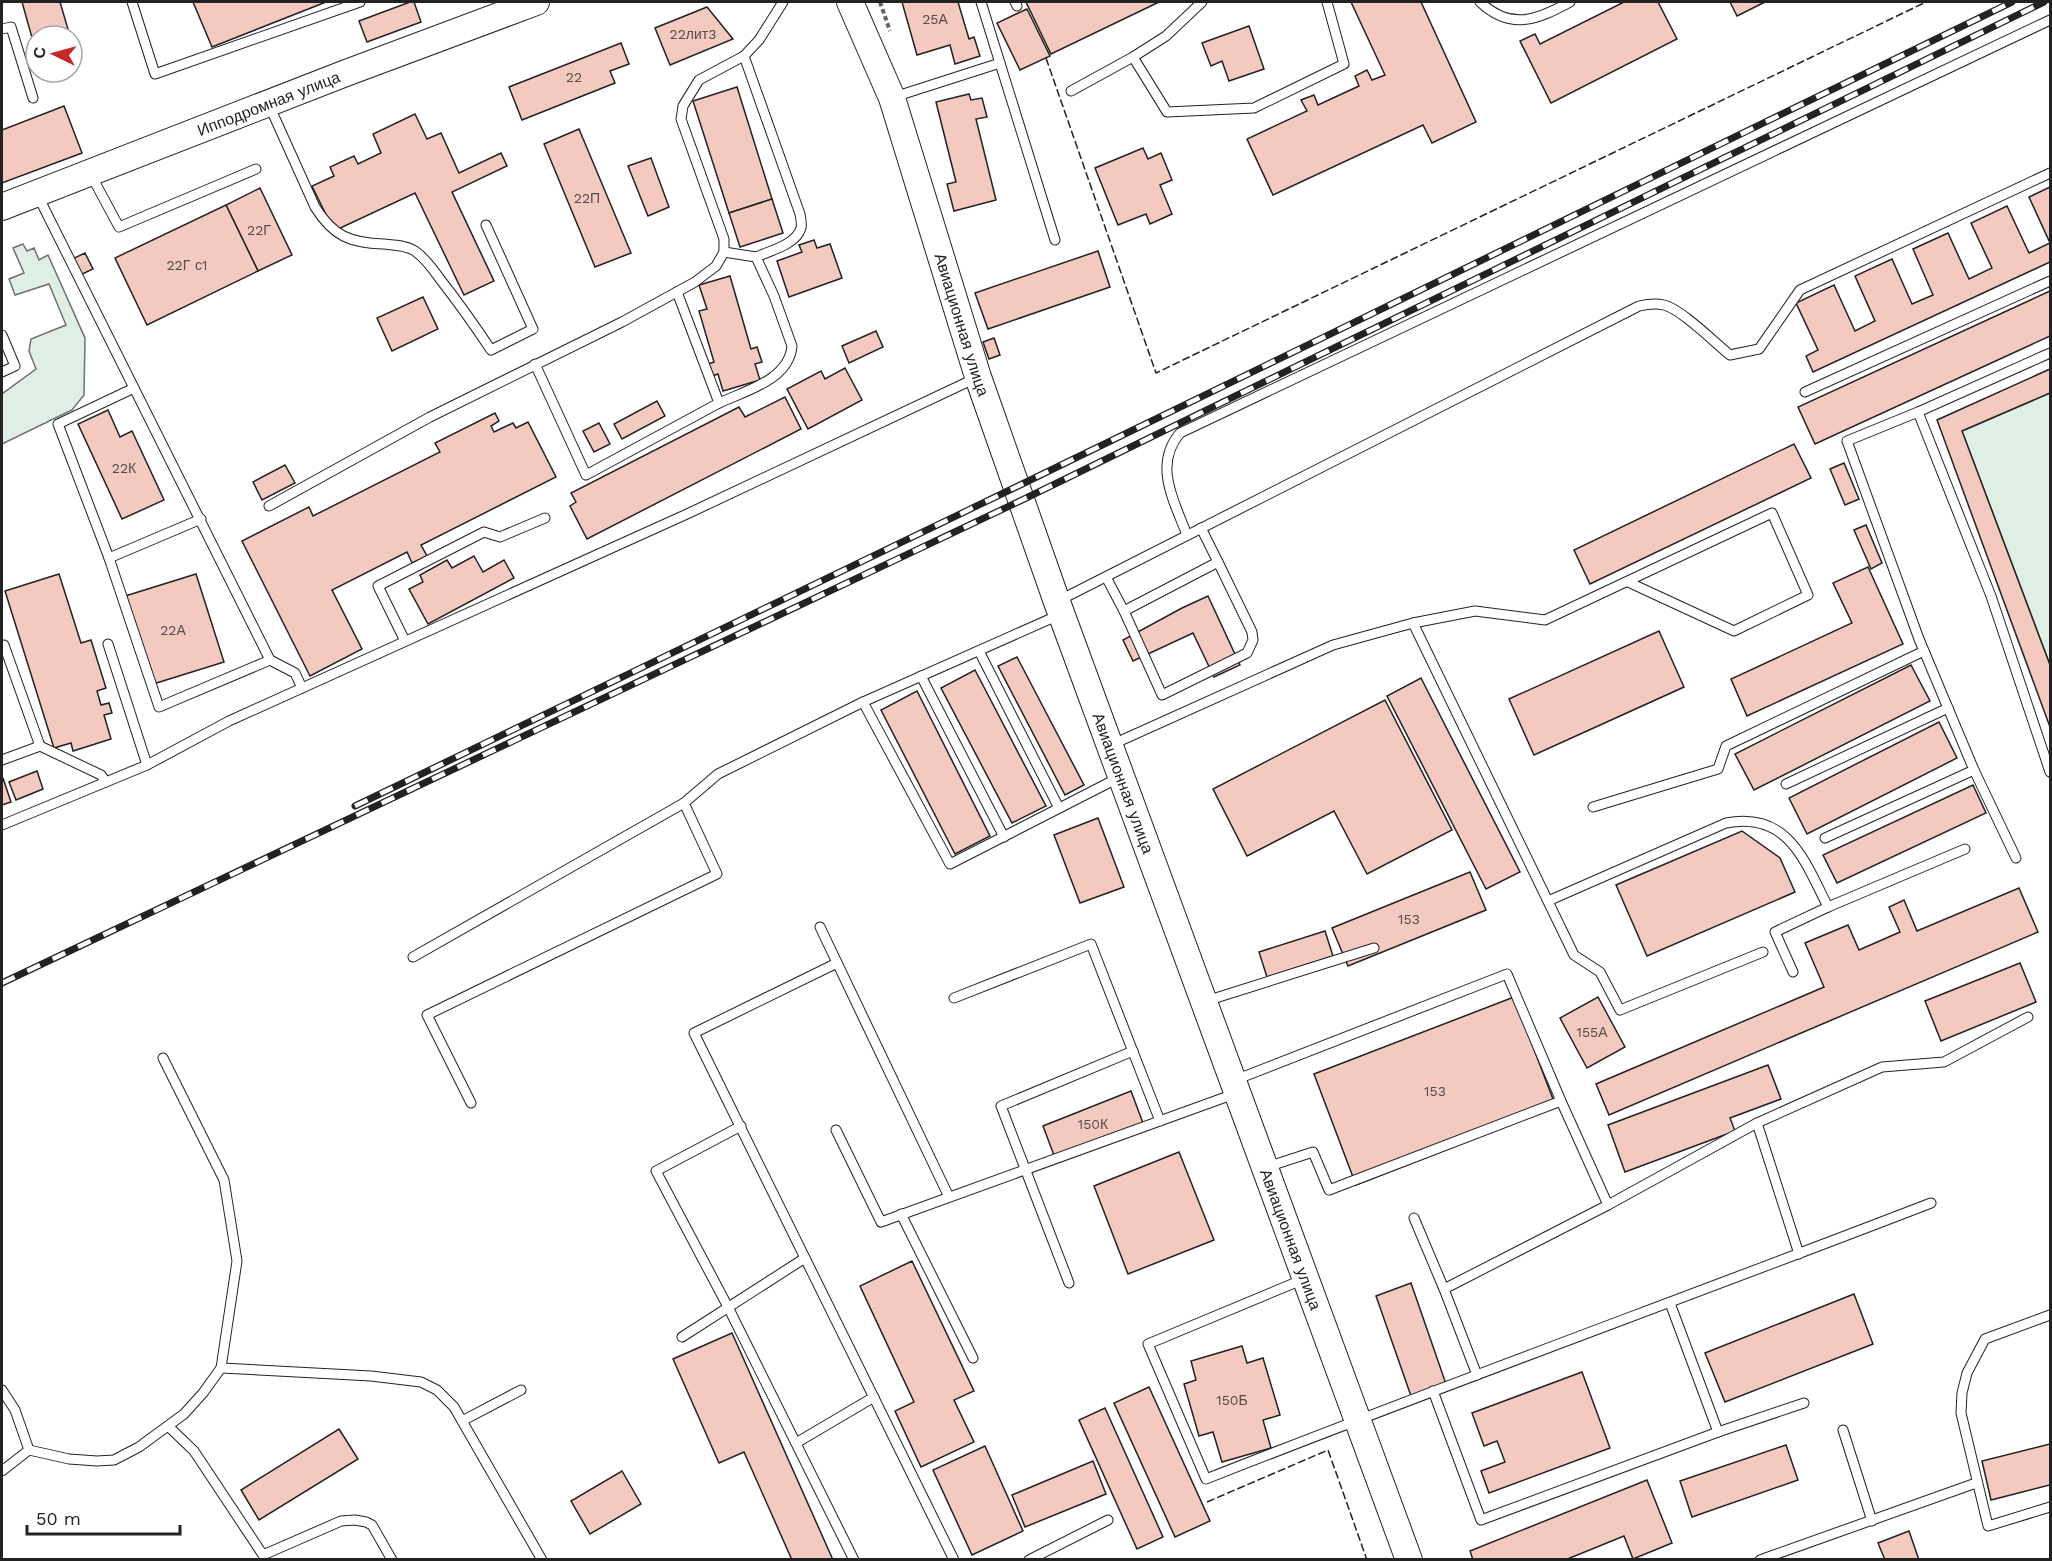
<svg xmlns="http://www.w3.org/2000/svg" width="2052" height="1561" font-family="'Work Sans',sans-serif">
  <rect width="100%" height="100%" fill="#fff"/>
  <!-- green -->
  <g fill="#e0efe3" stroke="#6f6f6f" stroke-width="1.5">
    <polygon points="23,244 27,251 34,248 39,260 48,255 85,338 84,395 72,410 2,444 2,394 36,369 29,351 31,339 66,325 49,284 15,295 9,279 24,273 13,248"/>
    <polygon points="2050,393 2050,665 1962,431"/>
  </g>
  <!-- building -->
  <g fill="#f3c9c0" stroke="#222" stroke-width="1.5">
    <polygon points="22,2 60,2 70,36 36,36 36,52"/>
    <polygon points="193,2 326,2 212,47"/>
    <polygon points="410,2 414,2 421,22 367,42 359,21"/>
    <polygon points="902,2 958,2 969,39 974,37 980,56 955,64 950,45 917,55"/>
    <polygon points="1026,2 1159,2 1051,54"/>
    <polygon points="1351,2 1421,2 1476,122 1432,143 1423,125 1273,195 1247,139 1307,111 1301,100 1314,95 1318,105 1359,86 1355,76 1367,70 1372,80 1385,75"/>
    <polygon points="1624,2 1658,2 1677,39 1551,103 1520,41 1535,34 1540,44"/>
    <polygon points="1730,2 1765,2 1737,16"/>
    <polygon points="707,7 733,39 670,65 655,28"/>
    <polygon points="1027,9 1050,56 1020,70 997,23"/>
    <polygon points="1249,26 1264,69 1229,81 1222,61 1211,66 1202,43"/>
    <polygon points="621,43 629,64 610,71 615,83 522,120 509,87"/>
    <polygon points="737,87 772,199 729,213 693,101"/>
    <polygon points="969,94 971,100 982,98 987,117 976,119 996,200 954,211 947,184 956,182 936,102"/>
    <polygon points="64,106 82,153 2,183 2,130"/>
    <polygon points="415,114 427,139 441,133 459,173 501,153 507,166 452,192 494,281 464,295 415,193 334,231 312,186 334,176 330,167 354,156 358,164 381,153 373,134"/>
    <polygon points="579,129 631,253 595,267 544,144"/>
    <polygon points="1143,148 1148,159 1161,153 1172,180 1160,185 1172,214 1150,224 1146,214 1118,225 1095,168"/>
    <polygon points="651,158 669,207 648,216 628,166"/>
    <polygon points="2050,187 2050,262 1813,372 1806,356 1818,350 1796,303 1834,285 1855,331 1875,321 1855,276 1892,259 1912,304 1933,295 1913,249 1948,233 1969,279 1992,268 1971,223 2007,206 2029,253 2050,243 2029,197"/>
    <polygon points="260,188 292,255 258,271 226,205"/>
    <polygon points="772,199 783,233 740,247 729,213"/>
    <polygon points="226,205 258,271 147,325 115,258"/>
    <polygon points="814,240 817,248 830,244 842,278 789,297 777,261 802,252 799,245"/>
    <polygon points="1098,251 1110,287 988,329 975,293"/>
    <polygon points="85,253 93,269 76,277 68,261"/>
    <polygon points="730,276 751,349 757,347 762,362 755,364 760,380 723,391 718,374 712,376 708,364 714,362 699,311 707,309 699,285"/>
    <polygon points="2050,291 2050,336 1815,444 1798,407"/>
    <polygon points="423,297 438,329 392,351 377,318"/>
    <polygon points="876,331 883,347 849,363 842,346"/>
    <polygon points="994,338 1000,355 989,359 983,342"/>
    <polygon points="845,368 862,400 808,429 787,389 821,371 825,379"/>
    <polygon points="2050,369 2050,393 1962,431 2050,665 2050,727 1937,420"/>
    <polygon points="785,397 801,429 587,539 570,506 576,502 571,493 739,407 745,417"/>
    <polygon points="657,401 665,416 622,439 614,424"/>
    <polygon points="108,410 120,437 132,431 164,500 122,519 78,424"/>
    <polygon points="495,413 499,421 491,426 494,432 513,423 516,428 528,422 556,477 421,545 427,556 412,563 407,552 332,590 362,649 310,676 242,541 309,507 313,516 440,452 435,443"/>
    <polygon points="599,423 610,444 594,452 583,431"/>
    <polygon points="1794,444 1811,478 1590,584 1574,550"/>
    <polygon points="1844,463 1859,499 1845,505 1830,469"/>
    <polygon points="285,465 295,483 262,500 253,482"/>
    <polygon points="1866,525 1882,563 1871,569 1854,530"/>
    <polygon points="474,556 483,572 504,560 514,578 428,624 409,589 423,582 420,575 447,560 452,568"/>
    <polygon points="1868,567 1903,644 1747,716 1731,679 1852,623 1833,583"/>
    <polygon points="59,574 81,643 91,640 106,688 97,691 101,705 109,703 112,713 104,715 111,739 73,751 71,743 54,748 5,591"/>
    <polygon points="196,574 224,662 150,685 122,597"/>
    <polygon points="1208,596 1240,665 1214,677 1193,633 1133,661 1123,640 1182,608"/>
    <polygon points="1659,631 1684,687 1534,755 1509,699"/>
    <polygon points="1017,657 1084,785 1065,795 998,666"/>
    <polygon points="1911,665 1930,701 1754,790 1735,754"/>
    <polygon points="975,670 1046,806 1012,823 941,688"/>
    <polygon points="1421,678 1520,872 1486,889 1387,696"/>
    <polygon points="917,691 990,836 955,854 881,710"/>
    <polygon points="1385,700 1452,830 1367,874 1334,811 1247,856 1213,789"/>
    <polygon points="1939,722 1957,758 1807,834 1789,798"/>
    <polygon points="37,771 43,789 16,800 9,782"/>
    <polygon points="3,778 11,802 2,805 2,778"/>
    <polygon points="1973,785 1986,813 1837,883 1823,855"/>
    <polygon points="1098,818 1124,887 1080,903 1054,835"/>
    <polygon points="1742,831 1780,858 1795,892 1647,956 1616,885"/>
    <polygon points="1470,872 1486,910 1348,966 1332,928"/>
    <polygon points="2019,888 2038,932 1609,1115 1596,1084 1824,987 1805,943 1848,925 1859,950 1900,932 1889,907 1904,900 1917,931"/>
    <polygon points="1325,931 1333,956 1267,977 1259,952"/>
    <polygon points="2020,963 2036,1002 1941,1041 1925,1001"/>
    <polygon points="1514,997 1556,1107 1356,1185 1314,1074"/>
    <polygon points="1598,997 1625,1047 1587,1068 1560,1018"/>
    <polygon points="1768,1065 1781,1099 1730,1118 1735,1131 1625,1172 1608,1125"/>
    <polygon points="1131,1091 1143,1123 1055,1158 1043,1126"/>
    <polygon points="1179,1152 1214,1240 1128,1274 1094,1186"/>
    <polygon points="912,1261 974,1391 954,1400 974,1442 921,1467 895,1411 914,1402 860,1286"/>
    <polygon points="1411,1283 1446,1384 1411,1396 1376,1296"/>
    <polygon points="1854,1294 1873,1344 1725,1402 1705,1353"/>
    <polygon points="732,1333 833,1560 792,1560 744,1452 719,1463 673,1359"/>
    <polygon points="1242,1346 1247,1363 1263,1358 1280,1415 1263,1420 1271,1448 1222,1462 1213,1432 1199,1436 1184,1384 1196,1380 1191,1361"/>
    <polygon points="1582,1372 1610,1448 1489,1493 1481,1471 1505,1462 1497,1441 1484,1446 1472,1413"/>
    <polygon points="1149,1387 1210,1521 1175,1537 1114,1403"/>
    <polygon points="1105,1408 1163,1537 1137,1549 1079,1420"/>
    <polygon points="339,1429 358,1459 259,1520 241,1490"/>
    <polygon points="2050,1444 2050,1485 1991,1500 1982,1461"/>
    <polygon points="1786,1445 1798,1480 1692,1517 1680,1481"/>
    <polygon points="985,1446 1023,1531 972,1555 933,1470"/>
    <polygon points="1093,1461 1106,1494 1025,1527 1012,1495"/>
    <polygon points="622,1471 641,1504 590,1534 571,1501"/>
    <polygon points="1647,1480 1672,1543 1633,1559 1624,1536 1565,1560 1473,1560 1470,1551"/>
    <polygon points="1909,1531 1919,1560 1885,1560 1878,1543"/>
  </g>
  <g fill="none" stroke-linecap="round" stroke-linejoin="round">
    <!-- service casing -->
    <g stroke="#222" stroke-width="11">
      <g id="service">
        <polyline points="132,2 155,74 360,2"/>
        <polyline points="981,2 1055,240"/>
        <polyline points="1015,2 1017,6"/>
        <path d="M1480,2C1511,31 1537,20 1570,2"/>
        <polyline points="2,29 11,27 33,98"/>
        <path d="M744,56L800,214C801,219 802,224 801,228C796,245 769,251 756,257"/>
        <polyline points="1133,57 1167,112 1254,108 1344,64 1327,2"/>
        <polyline points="1071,91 1133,57 1166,36 1202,2"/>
        <polyline points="894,97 1000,63"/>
        <path d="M269,105L315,207C333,236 350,243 384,244C394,245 406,245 415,251C425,258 433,269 440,279C458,302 475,326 491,350L533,329L486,225"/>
        <polyline points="91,175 119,227 256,169"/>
        <polyline points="38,196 270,660 159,707 109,558"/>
        <path d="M677,292L719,403C745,391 789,380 792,346L774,296L756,257L724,252"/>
        <polyline points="2,335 15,366 2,372"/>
        <polyline points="2050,353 1918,412 1991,596 2050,772"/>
        <polyline points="535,364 586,475 719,403"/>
        <polyline points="134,388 58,424 109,558 201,519"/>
        <polyline points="1805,392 2050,281"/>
        <polyline points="269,506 430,417 622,322 695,282 716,266 724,252 724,239 681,119 683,106 699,80 744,56 759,40 783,2"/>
        <path d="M1187,535C1174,501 1153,465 1180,433L2050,20"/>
        <polyline points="1106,577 1124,611 1218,562 1201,528"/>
        <path d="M1058,601L1639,306C1648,304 1655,303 1664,305C1681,309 1714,342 1730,355L1759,349L1800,290L2050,173"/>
        <polyline points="1124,611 1162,695 1247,653 1253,640 1252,632 1218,562"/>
        <polyline points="1413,623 1475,611 1545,620 1772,513 1808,595 1734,631 1628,582"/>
        <polyline points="405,641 378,586 484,532 500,537 545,518"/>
        <polyline points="108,644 147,765"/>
        <polyline points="2,646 4,645 40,746 101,775 106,782"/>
        <polyline points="979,651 1059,808"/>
        <polyline points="270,660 295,673 302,688"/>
        <polyline points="921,676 1004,837"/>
        <polyline points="863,702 950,864 1120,777"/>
        <polyline points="1111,745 1333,645 1413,623 1574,955 1600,972 1620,1010 1763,952"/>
        <polyline points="2,760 40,746"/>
        <polyline points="1974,770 2016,858"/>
        <polyline points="1786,784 1948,708"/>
        <polyline points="1593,807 1718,769 1726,746 1924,651"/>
        <polyline points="2,825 147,765 229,721 687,514 976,378"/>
        <polyline points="1825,838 1974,770 1919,639 1847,441 1918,412"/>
        <path d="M1548,901L1726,823C1789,811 1805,862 1828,907"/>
        <polyline points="820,927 949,1197"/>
        <polyline points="413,957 684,803"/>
        <polyline points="837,963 694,1033 954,1560"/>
        <polyline points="1793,972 1775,932 1828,907 1965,849"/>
        <polyline points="954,998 1091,944 1160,1121"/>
        <polyline points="1206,1001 1374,948"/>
        <polyline points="163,1058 224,1180 237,1261 221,1368"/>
        <polyline points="1235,1080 1507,974 1561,1101"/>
        <polyline points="471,1103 427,1015 717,874 684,803 718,774 863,702 1059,615"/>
        <polyline points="1757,1123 1799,1254"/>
        <polyline points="741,1126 656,1171 728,1307 854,1560"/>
        <polyline points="836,1130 881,1222 1237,1093"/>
        <polyline points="1267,1167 1313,1152 1329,1190 1561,1101 1608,1205"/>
        <polyline points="901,1214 973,1358"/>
        <polyline points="1414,1218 1444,1289 1477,1375"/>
        <path d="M1304,1279L1148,1344L1206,1479C1447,1384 1690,1296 1931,1203"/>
        <polyline points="1069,1283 1001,1106 1133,1051"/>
        <polyline points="1444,1289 1608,1205 1757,1123 1882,1067 1944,1062 2028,1017"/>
        <polyline points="2050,1315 1985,1339 1967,1373 1962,1393 1961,1413 1988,1526 2050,1507"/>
        <polyline points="682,1337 805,1258"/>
        <polyline points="2,1390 15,1410 29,1450"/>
        <polyline points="1433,1391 1481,1520 1718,1432 1670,1303"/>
        <polyline points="462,1421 521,1390"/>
        <polyline points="168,1426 194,1451 263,1555 341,1521 355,1520 366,1522 372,1525 392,1560"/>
        <polyline points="1843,1430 1872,1521"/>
        <polyline points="1718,1432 1804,1403"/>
        <polyline points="796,1443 874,1397"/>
        <polyline points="2,1471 29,1450 69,1459 97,1461 114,1460 139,1447 184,1414 203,1393 221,1368 371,1376 421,1382 437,1390 454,1407 542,1560"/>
        <polyline points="1029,1560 1108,1520"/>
        <polyline points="1760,1560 1976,1483"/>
      </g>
    </g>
    <!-- secondary casing -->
    <g stroke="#222" stroke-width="28">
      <g id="secondary">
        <path id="s1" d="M850,2L892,98L978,377L1057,602L1409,1560"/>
        <path id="s2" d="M2,207L346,73L536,2"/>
      </g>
    </g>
    <!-- path -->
    <polyline stroke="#646464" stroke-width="4" stroke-dasharray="4.5 3" stroke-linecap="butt" points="880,2 890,31"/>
    <!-- service -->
    <use href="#service" stroke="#fff" stroke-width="9"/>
    <!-- secondary -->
    <use href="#secondary" stroke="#fff" stroke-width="26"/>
    <!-- rail casing -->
    <g stroke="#222" stroke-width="7">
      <g id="rail">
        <polyline points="355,806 1016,487 2012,2"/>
        <polyline points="2,983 1020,501 2044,2"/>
      </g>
    </g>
    <!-- rail -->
    <use href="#rail" stroke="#fff" stroke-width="4.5" stroke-dasharray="14" stroke-linecap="butt"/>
    <!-- fence -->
    <g stroke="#222" stroke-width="1.5" stroke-dasharray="8 3" stroke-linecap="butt">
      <polyline points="1046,58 1156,373 1926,2"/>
      <polyline points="1207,1502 1328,1450 1367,1560"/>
    </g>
  </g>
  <g text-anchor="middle" stroke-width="4.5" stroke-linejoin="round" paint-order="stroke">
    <!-- number labels -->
    <g font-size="14" fill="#564c4a">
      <text x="935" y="24">25А</text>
      <text x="693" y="39">22лит3</text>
      <text x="574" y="82">22</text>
      <text x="587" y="203">22П</text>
      <text x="259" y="235">22Г</text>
      <text x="187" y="270">22Г с1</text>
      <text x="124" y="473">22К</text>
      <text x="173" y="635">22А</text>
      <text x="1409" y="924">153</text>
      <text x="1592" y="1037">155А</text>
      <text x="1435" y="1096">153</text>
      <text x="1093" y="1129">150К</text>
      <text x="1232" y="1405">150Б</text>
    </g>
    <!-- street labels -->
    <g font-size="16" fill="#222" stroke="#fff">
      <text dy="6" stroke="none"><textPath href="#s2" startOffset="286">Ипподромная улица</textPath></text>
      <text dy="6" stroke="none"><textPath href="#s1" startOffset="342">Авиационная улица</textPath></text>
      <text dy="6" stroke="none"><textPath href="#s1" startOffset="828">Авиационная улица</textPath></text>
      <text dy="6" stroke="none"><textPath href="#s1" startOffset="1314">Авиационная улица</textPath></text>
    </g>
  </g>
  <!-- border -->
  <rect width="2052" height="1561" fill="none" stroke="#222222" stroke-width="6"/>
  <!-- north arrow -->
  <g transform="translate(54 54) rotate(275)"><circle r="28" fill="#ffffff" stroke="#a7a7a7" stroke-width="1.5"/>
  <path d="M0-4.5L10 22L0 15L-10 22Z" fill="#c62828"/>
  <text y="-9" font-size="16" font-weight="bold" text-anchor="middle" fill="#222222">С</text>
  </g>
  <!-- scale -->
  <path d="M27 1525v9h153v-9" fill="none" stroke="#222222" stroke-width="3"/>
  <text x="36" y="1525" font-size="18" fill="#222222" stroke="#ffffff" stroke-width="4.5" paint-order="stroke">50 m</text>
</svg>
